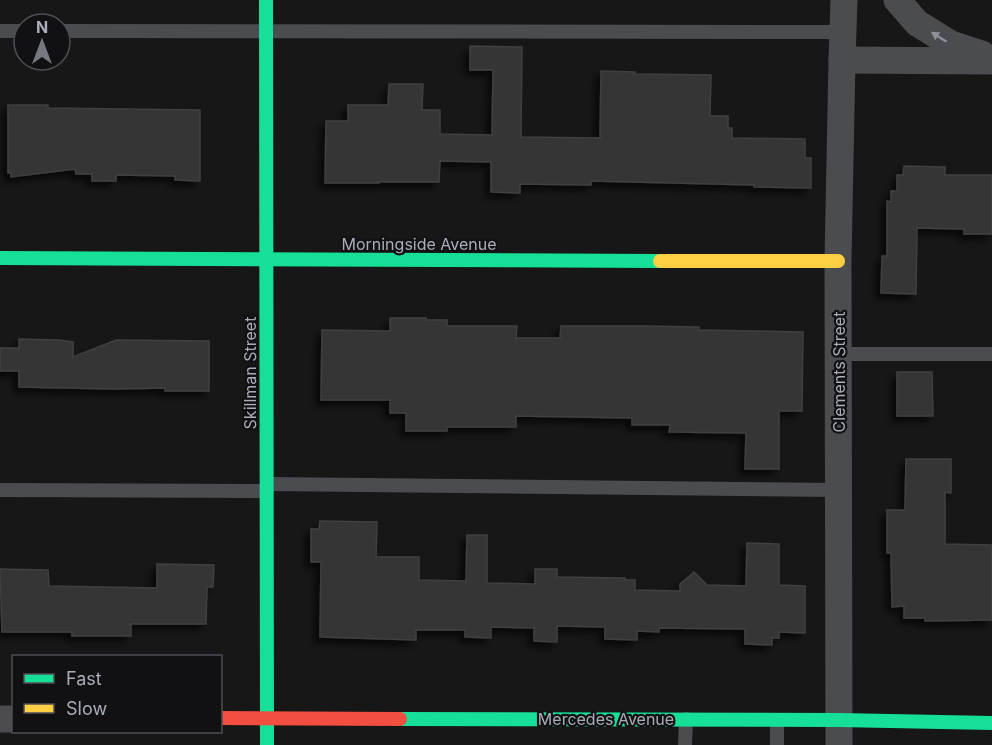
<svg xmlns="http://www.w3.org/2000/svg" width="992" height="745" font-family="Inter,sans-serif">
  <defs>
    <filter id="shadow"><feDropShadow dx="-5.5" dy="5.5" stdDeviation="3" flood-color="#0009"/></filter>
  </defs>
  <rect width="100%" height="100%" fill="#171717"/>
  <!-- building -->
  <g fill="#353536" stroke="#3f4043" stroke-width="1.5" filter="url(#shadow)">
    <polygon points="470,46 522,47 521,137 600,138 601,71 635,72 635,74 711,75 710,116 728,116 728,128 732,128 732,138 805,139 805,158 811,158 811,188 754,187 754,185 591,181 591,185 520,184 520,193 491,192 491,162 440,161 439,182 379,182 379,183 325,183 326,121 348,121 348,105 388,105 389,84 423,84 422,110 440,110 440,134 492,135 493,70 470,70"/>
    <polygon points="8,105 48,105 48,108 200,110 200,181 175,180 175,176 116,175 116,181 92,181 92,174 76,174 75,169 11,177 11,173 8,173"/>
    <polygon points="904,166 945,167 945,175 992,175 992,234 964,234 964,229 917,228 916,294 881,293 882,256 887,256 887,201 891,202 891,191 897,191 897,175 903,175"/>
    <polygon points="390,318 426,318 426,320 447,320 447,326 517,326 516,338 560,338 561,326 646,326 699,327 699,330 803,332 802,411 779,411 779,469 745,469 746,433 669,432 670,425 632,425 632,418 516,416 516,427 447,427 447,431 406,431 406,413 390,413 390,400 321,400 322,330 390,331"/>
    <polygon points="19,339 59,340 73,342 73,357 116,340 209,341 209,391 165,391 165,388 113,389 19,387 19,371 0,371 0,348 19,348"/>
    <polygon points="897,372 932,372 933,416 897,416"/>
    <polygon points="906,459 951,459 951,493 945,492 945,544 992,545 992,620 925,621 925,618 904,618 904,606 892,607 891,553 887,553 887,510 905,510"/>
    <polygon points="320,521 377,522 376,557 419,557 419,580 466,581 467,535 487,535 487,583 535,584 535,569 557,569 557,577 625,578 625,580 635,580 635,590 680,591 680,584 694,572 707,585 746,586 747,543 779,544 779,585 805,586 805,633 779,632 779,638 772,638 772,645 745,644 745,629 659,628 659,632 637,631 637,640 605,639 605,627 557,626 557,642 534,641 534,628 491,627 491,638 465,637 465,630 416,630 416,640 320,637 321,562 311,562 311,529 319,529"/>
    <polygon points="157,564 214,565 213,587 207,587 206,624 131,624 131,636 72,636 72,632 2,632 0,569 48,570 49,586 157,588"/>
  </g>
  <g fill="none" stroke-linecap="round" stroke-linejoin="round">
    <!-- lane -->
    <g stroke="#4b4c50" stroke-width="14">
      <polyline points="0,31 24,31"/>
      <polyline points="60,31 843,32"/>
      <polyline points="838,354 992,354"/>
      <polyline points="267,484 840,490"/>
      <polyline points="0,490 267,491"/>
      <polyline points="685,745 686,719"/>
      <polyline points="777,745 777,720"/>
    </g>
    <!-- street -->
    <g stroke="#4b4c50" stroke-width="27">
      <polyline points="897,0 917,23 951,44 982,54"/>
      <polyline points="842,60 992,61"/>
      <polyline points="0,719 14,719"/>
      <polyline points="839,745 838,261 842,60 844,0"/>
    </g>
    <!-- fast -->
    <g stroke="#16e098" stroke-width="14">
      <polyline points="266,0 267,745"/>
      <polyline points="0,258 660,261"/>
      <polyline points="400,719 839,720 992,723"/>
    </g>
    <!-- slow -->
    <polyline stroke="#ffcf43" stroke-width="14" points="660,261 838,261"/>
    <!-- jam -->
    <polyline stroke="#f24e42" stroke-width="14" points="220,718 400,719"/>
  </g>
  <!-- one-way arrows -->
  <defs><path id="oneway-solid" d="M-6-.8H1V-3.2L6.5 0L1 3.2V.8H-6Z" transform="scale(1.5)"/></defs>
  <use fill="#8c9099" href="#oneway-solid" transform="translate(939 37) rotate(-148)"/>
  <g text-anchor="middle" stroke-width="4.5" stroke-linejoin="round" paint-order="stroke">
    <!-- street labels -->
    <g font-size="16" fill="#a8adb8" stroke="#111113">
      <text x="419" y="250">Morningside Avenue</text>
      <text transform="translate(839 372) rotate(-90)" y="6">Clements Street</text>
      <text transform="translate(250 373) rotate(-90)" y="6">Skillman Street</text>
      <text x="606" y="725">Mercedes Avenue</text>
    </g>
  </g>
  <!-- legend -->
  <rect x="12" y="655" width="210" height="78" fill="#111113" stroke="#4d4f55" stroke-width="1.5"/>
  <rect x="24" y="674" width="30" height="9" fill="#16e098" stroke="#4d4f55" stroke-width="1.5"/>
  <text x="66" y="685" font-size="18" fill="#a8adb8">Fast</text>
  <rect x="24" y="704" width="30" height="9" fill="#ffcf43" stroke="#4d4f55" stroke-width="1.5"/>
  <text x="66" y="715" font-size="18" fill="#a8adb8">Slow</text>
  <!-- north arrow -->
  <g transform="translate(42 42)"><circle r="28" fill="#111113" stroke="#4d4f55" stroke-width="1.5"/>
  <path d="M0-4.5L10 22L0 15L-10 22Z" fill="#757880"/>
  <text y="-9" font-size="16" font-weight="bold" text-anchor="middle" fill="#a8adb8">N</text>
  </g>
</svg>
